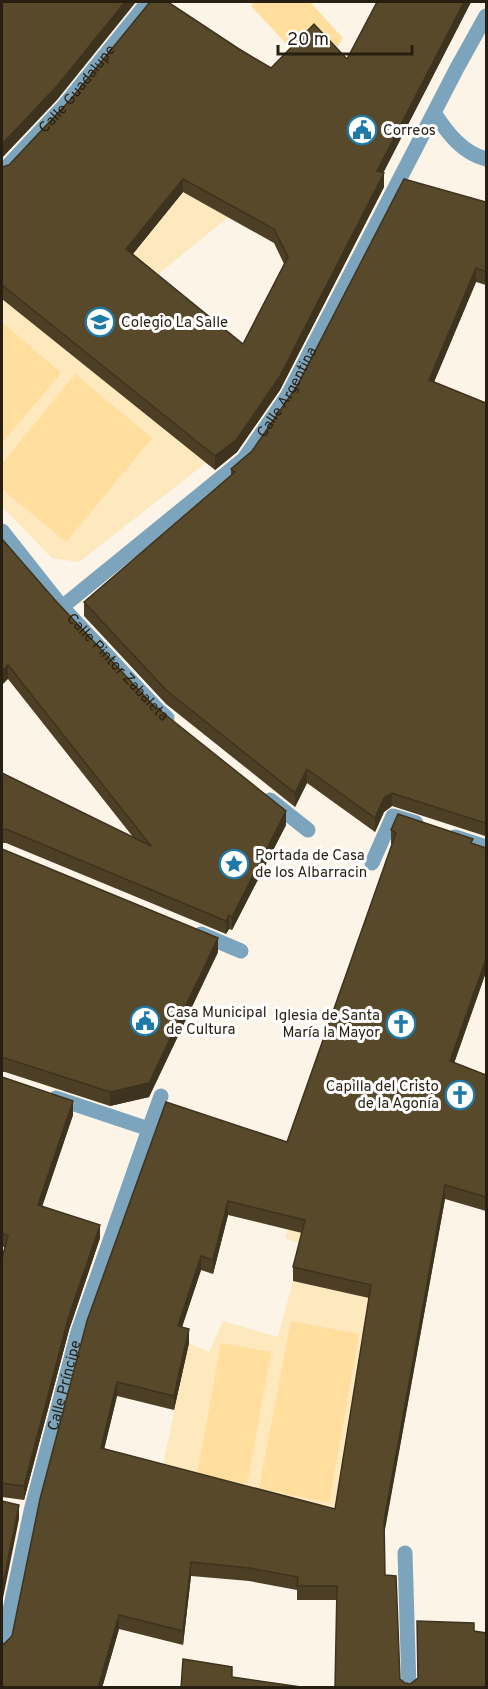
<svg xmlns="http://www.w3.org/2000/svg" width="488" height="1689" font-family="Overpass,sans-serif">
  <rect width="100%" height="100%" fill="#fcf5e7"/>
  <!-- built -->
  <g fill="#fee8be">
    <polygon points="65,131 248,201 150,281 206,463 79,562 52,558 2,507 2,197"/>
    <polygon points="310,1163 445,1199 384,1535 160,1478 189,1343 209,1352 223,1321 278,1337 303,1244 285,1238"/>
  </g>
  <!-- green -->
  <g fill="#ffde9e">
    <polygon points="254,2 310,2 343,38 318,78 251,6"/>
    <polygon points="2,322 61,373 2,443"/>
    <polygon points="75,374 152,438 66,542 2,489 2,464"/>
    <polygon points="291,1321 359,1334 329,1503 259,1488"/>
    <polygon points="221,1343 271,1352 247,1484 197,1475"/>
  </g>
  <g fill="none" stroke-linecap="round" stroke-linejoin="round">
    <!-- pedestrian -->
    <g stroke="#7ca4bc" stroke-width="15">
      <path id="s1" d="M2,172L64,106L148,2"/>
      <path id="s2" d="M62,607L159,711L167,718"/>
      <polyline points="270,800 308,830"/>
      <polyline points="455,837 486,847"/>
      <polyline points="372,863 393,816 416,823"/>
      <polyline points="201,934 241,951"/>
      <polyline points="149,1129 161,1096"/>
      <polyline points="405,1553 409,1688"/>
    </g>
    <!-- minor -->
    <g stroke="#7ca4bc" stroke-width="15">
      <path d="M435,114C448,134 463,153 486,159"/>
      <path id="s3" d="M2,531L62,607L244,459L288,395L457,68L486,16"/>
      <path id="s4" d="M2,1648L31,1511L78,1332L149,1129L56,1098"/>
    </g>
  </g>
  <!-- wall -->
  <g fill="#4d3f25" fill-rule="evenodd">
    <path d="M471,2L383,173L384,187L280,390L237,452L215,470L2,299V167L9,165L239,49L271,68L347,59ZM183,192L274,243L284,264L243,344L133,254Z"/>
    <polygon points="486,202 486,285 476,282 434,382 486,403 485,836 392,806 384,812 375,832 307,783 295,807 166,704 84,616 84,602 231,476 231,469 252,451"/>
    <polygon points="2,539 55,600 152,704 286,825 232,930 229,929 226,934 6,843 2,843 2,773 133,837 8,679"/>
    <path d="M391,830L473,843L486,972L454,1063L486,1075V1211L445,1199L384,1533L385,1575L400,1679L405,1683L410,1684L474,1631L486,1688H335L337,1600H297V1590L249,1581L191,1576L183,1645L119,1629L102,1688H2L4,1644L12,1636L87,1321L287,1142L392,844H391ZM228,1215L302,1233L293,1267V1281L369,1298L335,1509L104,1449L117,1396L174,1410L189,1343L182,1327L201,1270L213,1274Z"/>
    <polygon points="2,849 218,952 149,1097 110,1106 5,1072 2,1072"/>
    <polygon points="2,1077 73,1115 42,1206 100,1238 69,1330 24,1500 2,1497 2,1258 5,1248 2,1246"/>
  </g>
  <!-- shaded-wall -->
  <g fill="#3e331e">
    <polygon points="125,2 136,2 57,100 2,158 2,144"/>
    <polygon points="464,2 471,2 377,185 377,171"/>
    <polygon points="384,173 384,187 280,390 237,452 215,470 215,456"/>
    <polygon points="183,179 183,192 126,262 126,249"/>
    <polygon points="476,268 476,282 429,394 429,380"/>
    <polygon points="8,665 8,679 2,685 2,671"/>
    <polygon points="307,769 307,783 295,807 295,793"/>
    <polygon points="392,793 392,806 384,812 375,832 375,818 384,798"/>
    <polygon points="286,811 286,825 232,930 232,917"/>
    <polygon points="486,820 486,834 485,836 485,823"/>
    <polygon points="229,915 229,929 226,934 226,921"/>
    <polygon points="218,938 218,952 149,1097 110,1106 110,1092"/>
    <polygon points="486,959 486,972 450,1075 450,1061"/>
    <polygon points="73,1101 73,1115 38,1219 38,1205"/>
    <polygon points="445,1185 445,1199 384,1535 384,1521"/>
    <polygon points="228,1201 228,1215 213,1274 213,1260"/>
    <polygon points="100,1225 100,1238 69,1330 24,1500 24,1486 69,1316"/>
    <polygon points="201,1256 201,1270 178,1339 178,1326"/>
    <polygon points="189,1329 189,1343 174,1410 174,1396"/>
    <polygon points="117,1382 117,1396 101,1462 101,1448"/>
    <polygon points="19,1505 19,1519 2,1603 2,1589"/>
    <polygon points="191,1562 191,1576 183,1645 183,1631"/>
    <polygon points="119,1615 119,1629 102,1688 98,1688"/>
  </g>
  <!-- building -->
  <g fill="#59492b" stroke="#3e331e" stroke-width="1.5" fill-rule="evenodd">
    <polygon points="2,2 125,2 57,86 2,144"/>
    <path d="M150,2H168L239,49L271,68L314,24L347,59L377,2H464L377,171L384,173L280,376L237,439L215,456L2,285V167L9,165L71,99ZM183,179L274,229L288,257L243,344L126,249Z"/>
    <polygon points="404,179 486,202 486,272 476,268 429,380 486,403 486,820 485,823 392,793 384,798 375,818 307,769 295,793 166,690 84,602 235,472 231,469 252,451 297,386"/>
    <polygon points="2,539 55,600 152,704 286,811 232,917 229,915 226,921 6,829 2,830 2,773 151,846 8,665 2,671"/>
    <path d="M398,814L473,839L471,843L486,848V959L450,1061L486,1075V1197L445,1185L384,1521L385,1575L396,1576L400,1679L405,1683L410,1684L418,1678L417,1621L474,1623V1631L486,1633V1688H335L337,1586H297L298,1577L249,1568L191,1562L183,1631L119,1615L98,1688H2V1643L4,1644L12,1636L40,1499L87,1321L166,1102L287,1142L396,833L391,830ZM228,1201L305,1220L293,1267L371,1285L335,1509L101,1448L117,1382L174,1396L189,1329L178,1326L201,1256L213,1260Z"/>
    <polygon points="2,849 218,938 149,1083 110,1092 5,1058 2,1059"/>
    <polygon points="2,1077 73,1101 38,1205 100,1225 69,1316 24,1486 2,1483 2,1258 8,1236 2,1233"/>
    <polygon points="2,1501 19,1505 2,1589"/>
    <polygon points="183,1659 232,1667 232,1677 308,1688 181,1688"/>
  </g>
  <!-- icons -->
  <defs>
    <g id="civic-ring" transform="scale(1.5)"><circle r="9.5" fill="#fff" stroke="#1e7aa8" stroke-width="1.5"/><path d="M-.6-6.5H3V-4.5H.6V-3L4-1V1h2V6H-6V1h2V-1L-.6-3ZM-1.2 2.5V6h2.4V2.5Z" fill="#1e7aa8"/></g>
    <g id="school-ring" transform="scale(1.5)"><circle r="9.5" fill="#fff" stroke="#1e7aa8" stroke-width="1.5"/><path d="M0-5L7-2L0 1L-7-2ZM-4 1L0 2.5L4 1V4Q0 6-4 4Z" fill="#1e7aa8"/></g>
    <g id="sight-ring" transform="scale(1.5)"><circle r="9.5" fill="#fff" stroke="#1e7aa8" stroke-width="1.5"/><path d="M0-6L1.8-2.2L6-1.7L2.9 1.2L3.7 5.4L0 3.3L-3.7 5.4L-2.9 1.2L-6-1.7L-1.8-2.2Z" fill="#1e7aa8"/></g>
    <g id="church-ring" transform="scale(1.5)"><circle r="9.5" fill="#fff" stroke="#1e7aa8" stroke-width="1.5"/><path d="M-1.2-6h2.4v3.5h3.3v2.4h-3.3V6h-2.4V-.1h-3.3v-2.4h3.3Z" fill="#1e7aa8"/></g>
  </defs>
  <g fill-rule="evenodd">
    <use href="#civic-ring" x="362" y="130"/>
    <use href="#school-ring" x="100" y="322"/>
    <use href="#sight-ring" x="234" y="864"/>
    <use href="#civic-ring" x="145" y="1021"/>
    <use href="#church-ring" x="401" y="1024"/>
    <use href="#church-ring" x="460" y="1095"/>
  </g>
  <g text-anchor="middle" stroke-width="6" stroke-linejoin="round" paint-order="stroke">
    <!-- street labels -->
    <g font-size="15" fill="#261f12" stroke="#fff">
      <text dy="5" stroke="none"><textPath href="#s1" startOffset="112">Calle Guadalupe</textPath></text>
      <text dy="5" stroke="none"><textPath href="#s3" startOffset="411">Calle Argentina</textPath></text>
      <text dy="5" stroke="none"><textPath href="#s2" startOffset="82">Calle Pintor Zabaleta</textPath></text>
      <text dy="5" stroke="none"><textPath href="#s4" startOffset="270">Calle Príncipe</textPath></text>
    </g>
    <!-- poi labels -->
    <g font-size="15" fill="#261f12" stroke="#fff" text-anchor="start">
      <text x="383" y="135">Correos</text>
      <text x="121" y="327">Colegio La Salle</text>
      <text x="255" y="860">Portada de Casa<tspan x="255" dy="17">de los Albarracin</tspan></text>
      <text x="166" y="1017">Casa Municipal<tspan x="166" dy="17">de Cultura</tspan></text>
      <text x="380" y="1020" text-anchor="end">Iglesia de Santa<tspan x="380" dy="17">María la Mayor</tspan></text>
      <text x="439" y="1091" text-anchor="end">Capilla del Cristo<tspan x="439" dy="17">de la Agonía</tspan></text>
    </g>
  </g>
  <!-- border -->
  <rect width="488" height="1689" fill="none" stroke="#261f12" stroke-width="6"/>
  <!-- scale -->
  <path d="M278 45v9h134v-9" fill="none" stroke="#261f12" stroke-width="3"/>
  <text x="287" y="45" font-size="18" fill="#261f12" stroke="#ffffff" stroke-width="4.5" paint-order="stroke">20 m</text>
</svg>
